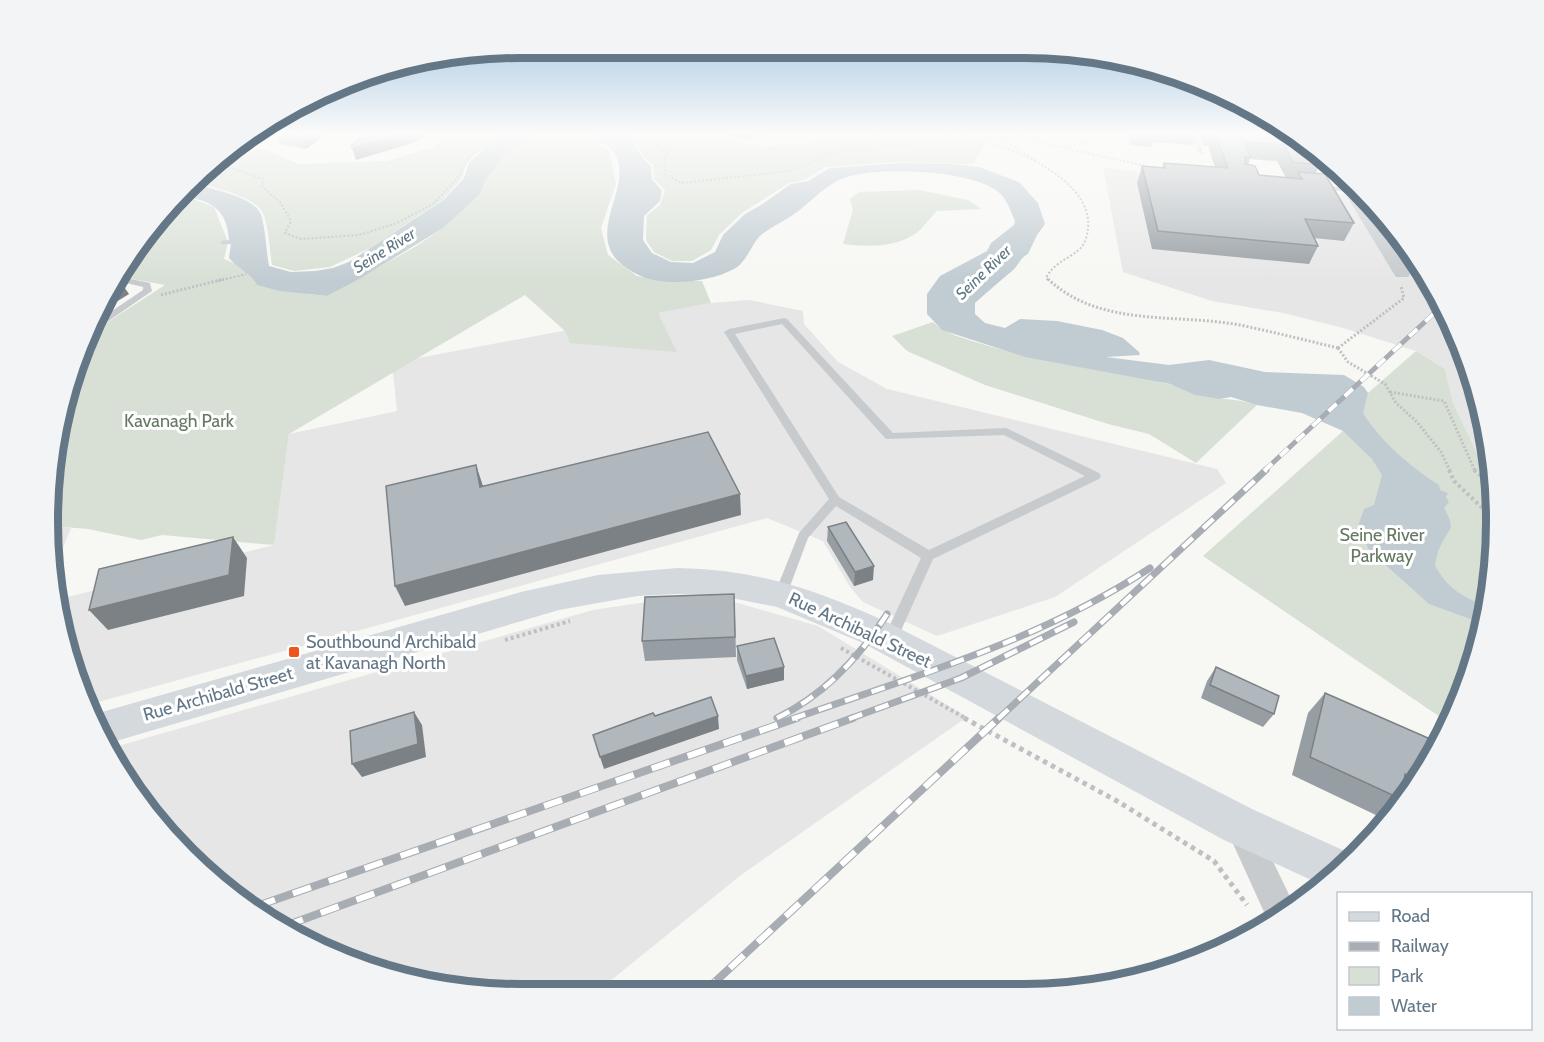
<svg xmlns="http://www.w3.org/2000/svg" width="1544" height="1042" font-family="Cabin,sans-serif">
  <rect width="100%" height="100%" fill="#f7f7f4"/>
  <!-- built -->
  <g fill="#e5e6e5">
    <polygon points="1103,167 1210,183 1337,194 1363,193 1416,258 1460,340 1487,428 1492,476 1484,468 1453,403 1445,369 1416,351 1343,328 1283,313 1212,301 1123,272"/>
    <polygon points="749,300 803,311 804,324 838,362 887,389 1217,469 1226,483 1055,597 937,636 863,602 850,587 823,541 767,518 91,704 57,614 56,600 274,545 289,434 397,411 392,363 711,303"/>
    <polygon points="51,526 71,528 54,570"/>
    <polygon points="674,598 727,600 818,626 967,717 741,875 594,994 521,994 429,985 311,945 187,856 111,757 108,749 593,610"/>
  </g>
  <!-- green -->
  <g fill="#d8e0d5">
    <path d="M452,134H509L487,143L466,164L462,178L444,199L370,248L330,267L294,271L272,265C270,253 268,218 261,210C251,196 217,189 201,183L240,144L239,159L255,149H262L300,164L387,161L434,147Z"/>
    <polygon points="538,134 588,134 603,142 600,145 609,150 616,184 601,228 608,255 637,276 669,280 702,281 711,303 658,313 677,352 570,343 565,331 525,295 289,434 274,545 162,535 141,540 88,529 51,526 49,490 84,340 86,336 165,285 121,277 146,233 185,196 214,207 228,242 224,259 307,294 327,296 415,247 443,228 463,209 508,151"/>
    <polygon points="632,134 705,134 763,147 837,140 872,134 990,134 987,139 991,141 986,142 973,164 899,162 826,167 804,180 789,183 742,213 719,235 711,250 692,261 672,261 654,252 646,240 647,215 660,205 665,190 654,179 653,165 643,156"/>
    <path d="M919,190L968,200L982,209L937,211C931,217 926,223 921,229C901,248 869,247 843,244L853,210L850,199L859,192Z"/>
    <path d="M933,322C946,334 962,338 979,343C1041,363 1105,369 1168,384C1179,386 1188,393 1198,395C1219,400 1237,398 1257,405L1196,463L1149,434L1108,424L985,385L907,351L892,336Z"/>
    <polygon points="1416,351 1445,369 1453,403 1484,468 1492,476 1496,521 1487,613 1460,702 1449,723 1203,556 1343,431 1368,393"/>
  </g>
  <!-- water -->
  <g fill="#c1ccd2">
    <path d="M513,134H538L508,151L485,181L480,194L443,228L361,278L327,296L280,291L257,285C254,276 236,267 229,258L231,244H221V241L229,240C227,210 212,200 184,197L198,184C214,191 254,196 261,215C266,231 266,250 269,266L291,272L315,271L333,268L349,262L445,199L464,178L469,163L489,144Z"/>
    <path d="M588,134H629L642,157L651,166L652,179L662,191L660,201L644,216L643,240L652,253L671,262L693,263L715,252L723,235L745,214L761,205L791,184L808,181L830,168L902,163L953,164L979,167L1019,182L1038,203L1045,224L1037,235L1028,254C1020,258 1018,266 1012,271C999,282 987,292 975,303V314L985,323L1005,328L1020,319L1057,321L1102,330L1123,338L1139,352L1140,355L1106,357L1169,365L1209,360L1265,372L1344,375L1364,387L1368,393L1363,413C1381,442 1411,467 1439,485L1440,490L1448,493L1446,497L1449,502L1444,508C1457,531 1449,527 1440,547C1437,553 1436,560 1435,566C1450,591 1462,596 1488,607L1484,624L1429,604L1370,551L1357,529L1364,509L1374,505L1382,475L1372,459L1343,431L1302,413L1257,405L1231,397L1219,399L1195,395L1170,384L1025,357L942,330L927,314V294L940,276L987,251L991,243L1014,225L1015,221C1010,210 1007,198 997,191C969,169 866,165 837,181C822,189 810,202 797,212C786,220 773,226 762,234C751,244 747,262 734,269C710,282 666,287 641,276C566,243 644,185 611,149C605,142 595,138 588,134Z"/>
  </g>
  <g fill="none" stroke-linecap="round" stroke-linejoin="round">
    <!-- path-far3 -->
    <g stroke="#bec1c3" stroke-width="2" stroke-dasharray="2 2" stroke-linecap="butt">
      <polyline points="651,134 648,137 665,152"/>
      <polyline points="668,134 674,143 665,157 665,174 681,183 789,171 831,154 857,148 862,141 880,134"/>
      <polyline points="904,134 931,134"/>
      <path d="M959,134C1002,143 1108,180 1085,241C1079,257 1056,258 1046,278L1049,281"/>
      <polyline points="993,134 1036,161"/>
      <polyline points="1002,134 1150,167"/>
      <polyline points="1066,147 1097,140"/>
      <polyline points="858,148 917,144 953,134"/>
      <polyline points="226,158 229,167 263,179 262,187 280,202 291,221 285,233 301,239 359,235 397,223 433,204 455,181 470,156 505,134"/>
      <polyline points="218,281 246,274"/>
    </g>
    <!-- path-far2 -->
    <g stroke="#bec1c3" stroke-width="3" stroke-dasharray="2 2" stroke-linecap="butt">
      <path d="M1048,279C1100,328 1175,313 1240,325C1273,332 1305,340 1338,348"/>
      <polyline points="161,295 224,279"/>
      <polyline points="1338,348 1348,362 1385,384 1396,403 1417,422 1441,452 1450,471"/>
      <polyline points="1338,348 1404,298 1401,286"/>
      <polyline points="1390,392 1444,401 1475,471"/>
    </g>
    <!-- path-far1 -->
    <g stroke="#bec1c3" stroke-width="4" stroke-dasharray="3 3" stroke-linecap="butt">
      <polyline points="1449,470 1454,481 1496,521"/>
      <polyline points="1474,470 1493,486"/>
      <polyline points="505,640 570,621"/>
      <polyline points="841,648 967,719"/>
    </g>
    <!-- path -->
    <polyline stroke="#bec1c3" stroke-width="5" stroke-dasharray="4.5 4.5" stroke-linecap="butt" points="964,718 1117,801 1214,861 1247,905"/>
    <!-- lane -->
    <g fill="#c7cbce" fill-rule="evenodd">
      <polygon points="1192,134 1198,134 1203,154 1198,153"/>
      <polygon points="1315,185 1350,188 1354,190 1350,192 1318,189 1314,187"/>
      <polygon points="1381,243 1405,244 1409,249 1384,247 1381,247"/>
      <polygon points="121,277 150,283 152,291 94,331 89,331 94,323 143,290 143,287 118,281"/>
      <path d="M784,318L787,319L893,433L1006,428L1099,473L1101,476L1099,479L933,559L895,644L890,646L885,644L883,640L921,558L836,506L808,538L786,597H776L775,593L799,533L829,499L724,332L729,329ZM782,324L886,439L1004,435L1085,476L929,550L839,497L735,334Z"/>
    </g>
    <!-- street -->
    <g fill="#c7cbce" fill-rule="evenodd">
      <polygon points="1337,172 1353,183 1410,274 1408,277 1396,277 1394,274 1334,175"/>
      <polygon points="1240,811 1251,816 1295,907 1269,923 1225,826 1229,816"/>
    </g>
    <!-- secondary -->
    <path fill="#d4d9dd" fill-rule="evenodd" d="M677,568C760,570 814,589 889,623L1254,810L1356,856L1322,885L1224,840L863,643L777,607L717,595L677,594L637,596L559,610L106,744L95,714L521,592L598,575Z"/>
    <!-- rail-far2 casing -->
    <g stroke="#a7adb3" stroke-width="5">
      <polyline id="rail-far2" points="1264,471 1442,306"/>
    </g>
    <!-- rail-far1 casing -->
    <g stroke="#a7adb3" stroke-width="7">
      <g id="rail-far1">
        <path d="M777,718C824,695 859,658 887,614"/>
        <path d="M792,719C915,676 1041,640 1150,568"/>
        <polyline points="849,719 961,678 1074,622"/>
        <polyline points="998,719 1266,470"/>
      </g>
    </g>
    <!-- rail casing -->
    <g stroke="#a7adb3" stroke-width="8">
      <g id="rail">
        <polyline points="257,906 797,718"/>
        <polyline points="285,926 853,718"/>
        <polyline points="702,994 999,718"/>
      </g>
    </g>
    <!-- rail-far2 -->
    <use href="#rail-far2" stroke="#fff" stroke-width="4" stroke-dasharray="11" stroke-linecap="butt"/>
    <!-- rail-far1 -->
    <use href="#rail-far1" stroke="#fff" stroke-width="4.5" stroke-dasharray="14" stroke-linecap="butt"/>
    <!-- rail -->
    <use href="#rail" stroke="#fff" stroke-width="6" stroke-dasharray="19" stroke-linecap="butt"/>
  </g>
  <!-- wall -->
  <g fill="#979ea3" fill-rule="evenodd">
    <polygon points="276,134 327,134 306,149 279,144"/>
    <polygon points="722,134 756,134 747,140"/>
    <polygon points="1128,134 1197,134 1193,145 1155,142 1153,142 1152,147 1130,145"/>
    <path d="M1200,134H1285L1319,165L1316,173L1354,223L1344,241L1314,238L1318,246L1309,264L1152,249L1137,183L1142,166L1162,168L1164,163L1215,167L1208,146H1203ZM1250,159L1277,161L1286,178L1259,175L1248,165Z"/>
    <polygon points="828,527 873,580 854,586 827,541"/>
    <polygon points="735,614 736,657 645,661 642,641"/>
    <polygon points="737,646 784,667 784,680 747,689 737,660"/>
    <polygon points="1216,667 1274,714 1263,727 1201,698 1207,681"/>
    <polygon points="1325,693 1424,770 1416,783 1409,793 1380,817 1292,775 1308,713"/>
    <polygon points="1442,735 1433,752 1430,745"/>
  </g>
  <!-- shaded-wall -->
  <g fill="#7b8184">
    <polygon points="305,134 327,134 306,149 301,137"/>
    <polygon points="400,134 426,134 416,142 356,160 352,148"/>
    <polygon points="747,134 756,134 747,140"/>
    <polygon points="1156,134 1158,134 1155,142 1153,142"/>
    <polygon points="122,284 129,294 100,312 113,289"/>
    <polygon points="476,465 483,486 480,487"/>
    <polygon points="740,494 741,515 405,606 395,586"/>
    <polygon points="233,537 247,558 244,596 108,630 89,610"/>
    <polygon points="874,566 873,580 854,586 855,572"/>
    <polygon points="784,667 784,680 747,689 746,676"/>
    <polygon points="414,712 422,725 426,757 362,777 352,764"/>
    <polygon points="718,716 719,729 604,769 600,757"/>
  </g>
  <!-- building -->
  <g fill="#b0b8bd" stroke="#7b8184" stroke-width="1.5">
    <polygon points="286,134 305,134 301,137"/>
    <polygon points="367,134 400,134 352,148 351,146"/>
    <polygon points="1215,134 1285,134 1314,155 1319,165 1293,162 1284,145 1244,142 1251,157 1245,157 1245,164 1255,166 1259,175 1302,179 1298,172 1325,174 1354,223 1305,219 1318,246 1158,231 1142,166 1165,168 1164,163 1228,168"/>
    <polygon points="117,283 122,284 113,289"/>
    <polygon points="708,432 740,494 395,586 386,486 476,465 480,487"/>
    <polygon points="846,522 874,566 855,572 828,527"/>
    <polygon points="233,537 229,575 89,610 99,569"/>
    <polygon points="734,594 735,637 642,641 645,597"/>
    <polygon points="774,638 784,667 746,676 737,646"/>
    <polygon points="1216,667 1279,696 1274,714 1210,685"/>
    <polygon points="1325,693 1428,738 1424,770 1418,780 1405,774 1401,799 1310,757"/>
    <polygon points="711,697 718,716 600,757 593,735 653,713 655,716"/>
    <polygon points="414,712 418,744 352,764 350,731"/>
    <polygon points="1073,987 1098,987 1074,989"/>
    <polygon points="957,990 958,994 903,994 903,991"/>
  </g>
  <!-- sky -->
  <linearGradient id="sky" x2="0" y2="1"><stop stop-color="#98bedf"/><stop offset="0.48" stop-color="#fbfbfa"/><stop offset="1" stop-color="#fbfbfa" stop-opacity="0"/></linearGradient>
  <rect width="1544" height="280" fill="url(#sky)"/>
  <!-- markers -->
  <rect fill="#ef541c" stroke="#fff" stroke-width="2" x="288" y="646" width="12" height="12" rx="3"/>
  <g text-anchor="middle" stroke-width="6" stroke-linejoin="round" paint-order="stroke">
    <!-- far-water labels -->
    <g font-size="16" font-style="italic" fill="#607883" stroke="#fff">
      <text transform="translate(384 250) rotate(-32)" y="6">Seine River</text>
      <text transform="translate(983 272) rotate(-44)" y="6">Seine River</text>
    </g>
    <!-- park labels -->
    <g font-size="18" fill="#647960" stroke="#fff">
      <text x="179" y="427">Kavanagh Park</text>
      <text x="1382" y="541">Seine River<tspan x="1382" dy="21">Parkway</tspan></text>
    </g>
    <!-- street labels -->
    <g font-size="18" fill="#647787" stroke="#fff">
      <text transform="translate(860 630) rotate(25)" y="6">Rue Archibald Street</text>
      <text transform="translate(218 694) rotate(-16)" y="6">Rue Archibald Street</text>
    </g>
    <!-- poi labels -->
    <g font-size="18" fill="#647787" stroke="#fff" text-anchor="start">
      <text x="306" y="648">Southbound Archibald<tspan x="306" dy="21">at Kavanagh North</tspan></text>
    </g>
  </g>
  <!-- crop -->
  <path d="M0 0H1544V1042H0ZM520 58H1024A462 462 0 0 1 1486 520V522A462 462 0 0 1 1024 984H520A462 462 0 0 1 58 522V520A462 462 0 0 1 520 58Z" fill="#f3f4f5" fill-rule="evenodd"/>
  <path fill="none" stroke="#647787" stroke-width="8" d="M520 58H1024A462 462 0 0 1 1486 520V522A462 462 0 0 1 1024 984H520A462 462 0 0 1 58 522V520A462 462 0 0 1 520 58Z"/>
  <!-- legend -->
  <rect x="1337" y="892" width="195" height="138" fill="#ffffff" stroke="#c1c9cf" stroke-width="1.5"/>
  <rect x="1349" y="912" width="30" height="9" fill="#d4d9dd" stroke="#c1c9cf" stroke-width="1.5"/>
  <text x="1391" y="922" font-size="18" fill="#647787">Road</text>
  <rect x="1349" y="942" width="30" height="9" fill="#a7adb3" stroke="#c1c9cf" stroke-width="1.5"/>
  <text x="1391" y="952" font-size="18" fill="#647787">Railway</text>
  <rect x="1349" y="967" width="30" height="18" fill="#d8e0d5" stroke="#c1c9cf" stroke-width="1.5"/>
  <text x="1391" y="982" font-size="18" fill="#647787">Park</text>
  <rect x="1349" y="997" width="30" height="18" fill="#c1ccd2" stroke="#c1c9cf" stroke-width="1.5"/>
  <text x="1391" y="1012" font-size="18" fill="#647787">Water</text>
</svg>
